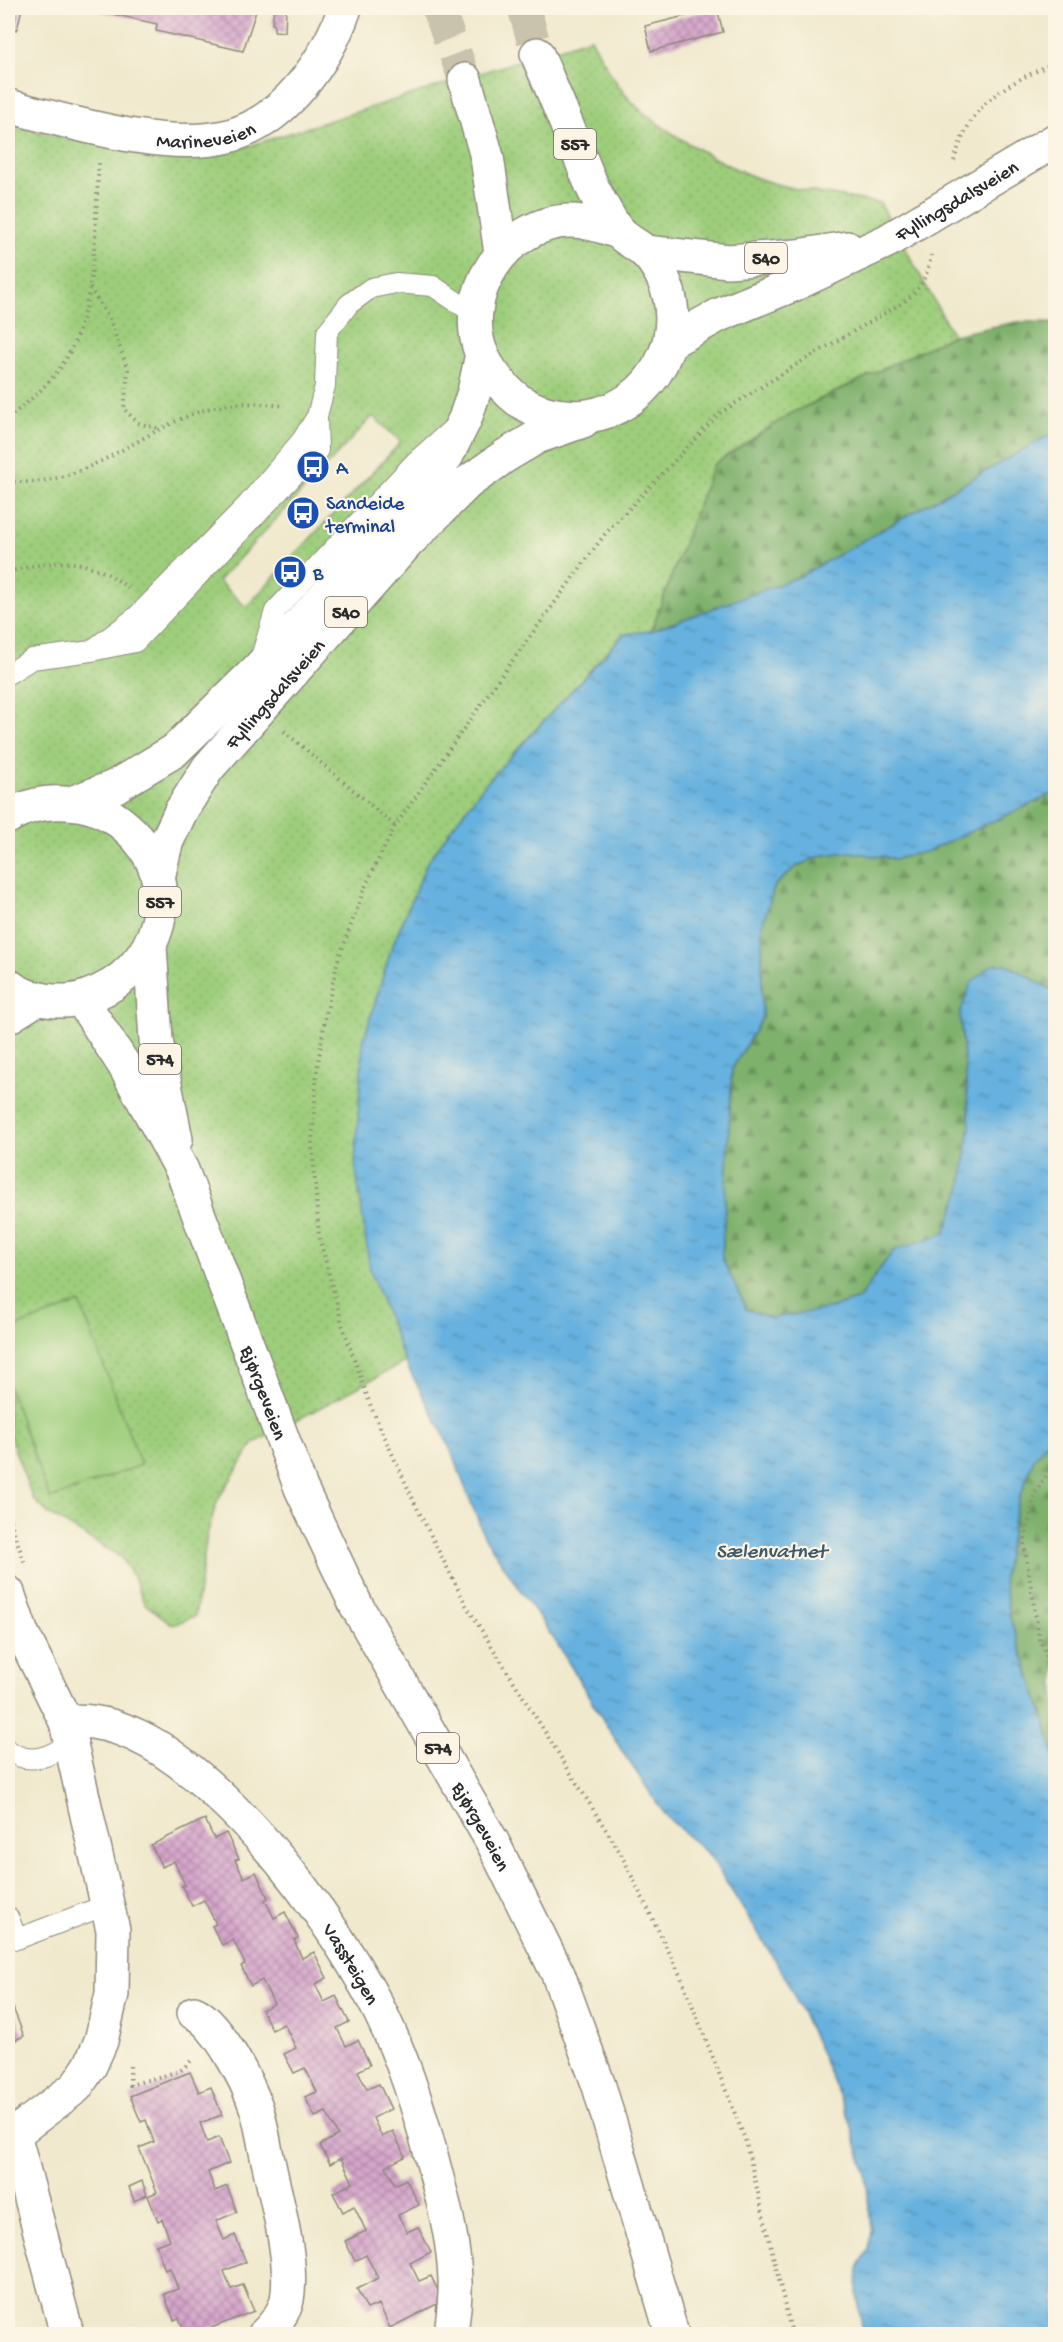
<svg xmlns="http://www.w3.org/2000/svg" width="1063" height="2342" font-family="'Gochi Hand',sans-serif">
  <defs>
    <pattern id="grass-dots" width="8" height="8" patternUnits="userSpaceOnUse" patternTransform="scale(1.5)"><rect width="8" height="8" fill="#9ece7c"/><path d="M2 2h.1M6 6h.1" fill="none" stroke="#88b16b" stroke-width="1.8" stroke-linecap="round"/></pattern>
    <pattern id="forest-firs" width="22" height="20" patternUnits="userSpaceOnUse" patternTransform="scale(1.5)"><rect width="22" height="20" fill="#7eb16c"/><path d="M5 1l3.5 6h-7zM16 11l3.5 6h-7z" fill="#679059"/></pattern>
    <pattern id="water-ripples" width="26" height="14" patternUnits="userSpaceOnUse" patternTransform="scale(1.5)"><rect width="26" height="14" fill="#66b1df"/><path d="M2 4q2-2 4 0t4 0M15 11q2-2 4 0t4 0" fill="none" stroke="#5490b5"/></pattern>
    <pattern id="building-cross-hatch" width="8" height="8" patternUnits="userSpaceOnUse" patternTransform="scale(1.5)"><rect width="8" height="8" fill="#d6a6cc"/><path d="M0 0l8 8M0 8l8-8" fill="none" stroke="#ae87a6"/></pattern>
  </defs>
  <rect width="100%" height="100%" fill="#fcf5e5"/>
  <filter id="ink" filterUnits="userSpaceOnUse"><feTurbulence type="fractalNoise" baseFrequency=".0167" numOctaves="2"/><feDisplacementMap in="SourceGraphic" scale="12" xChannelSelector="R" yChannelSelector="G"/><feConvolveMatrix kernelMatrix="1 2 1 2 8 2 1 2 1" color-interpolation-filters="sRGB"/></filter>
  <filter id="wash" filterUnits="userSpaceOnUse"><feTurbulence type="fractalNoise" baseFrequency=".008" numOctaves="4" result="noise"/><feDisplacementMap in="SourceGraphic" scale="24" xChannelSelector="R" yChannelSelector="G"/><feGaussianBlur stdDeviation="1.35" result="paint"/><feColorMatrix in="noise" values="0 0 0 0 0 0 0 0 0 0 0 0 0 0 0 0 0 1.4 0 .05"/><feComposite in="paint" operator="in"/></filter>
  <g filter="url(#wash)">
    <rect width="100%" height="100%" fill="#f0e9cd"/>
    <!-- grass -->
    <path fill="url(#grass-dots)" stroke="#647c54" stroke-width="1.5" fill-rule="evenodd" d="M591,38C602,59 614,82 630,100C657,129 738,175 776,184C810,193 846,197 880,203L953,335L790,414L713,465L651,631L623,634L482,788L427,863L392,947L363,1042L370,1270L405,1362L254,1443L218,1499L207,1535L195,1616L173,1625L144,1603L134,1577L121,1557L50,1515L33,1499L8,1431V124L73,140L242,148ZM373,416L401,442L246,607L218,581Z"/>
    <!-- forest -->
    <g fill="url(#forest-firs)" stroke="#546e4c" stroke-width="1.5">
      <polygon points="1017,322 1055,322 1055,432 799,577 651,631 713,465 790,414 953,335"/>
      <polygon points="1055,793 1055,992 1006,964 960,1013 970,1126 961,1189 945,1234 893,1251 859,1299 828,1309 771,1318 747,1310 722,1258 732,1069 762,1018 762,925 775,885 797,866 823,855 850,852 895,859 928,851"/>
      <polygon points="1055,1433 1055,1760 1046,1723 1010,1618 1003,1578 1016,1509 1034,1458"/>
    </g>
    <!-- green -->
    <polygon fill="#9ece7c" stroke="#647c54" stroke-width="1.5" points="80,1303 141,1465 50,1499 8,1385 8,1330"/>
    <!-- water -->
    <polygon fill="url(#water-ripples)" stroke="#486e85" stroke-width="1.5" points="1055,432 1055,793 928,851 895,859 850,852 823,855 797,866 775,885 762,925 762,1018 732,1069 722,1258 747,1310 772,1318 828,1309 859,1299 893,1251 945,1233 961,1189 970,1126 960,1013 971,983 992,965 1006,964 1055,992 1055,1433 1034,1458 1016,1509 1003,1578 1010,1618 1046,1723 1055,1760 1055,2334 863,2334 857,2294 858,2268 868,2250 871,2230 866,2175 850,2121 819,2049 783,1973 710,1856 666,1816 622,1751 558,1645 485,1538 447,1441 405,1362 370,1270 355,1163 363,1042 392,947 427,863 448,833 482,788 624,634 651,631 799,577"/>
    <g id="blocks">
      <!-- building -->
      <g fill="url(#building-cross-hatch)">
        <polygon points="8,8 22,8 17,30 8,28"/>
        <polygon points="99,8 257,8 243,51 156,31 157,24 99,11"/>
        <polygon points="274,8 286,8 285,32 274,31 274,24 272,24"/>
        <polygon points="717,8 723,32 651,51 645,26"/>
        <polygon points="205,1819 214,1839 226,1833 239,1859 235,1860 244,1878 256,1872 268,1898 265,1900 274,1918 285,1912 298,1938 294,1940 302,1958 314,1952 327,1978 315,1984 324,2002 336,1996 349,2022 337,2028 346,2046 358,2040 370,2065 358,2071 367,2089 379,2084 391,2109 373,2118 382,2137 393,2131 405,2157 386,2166 395,2185 406,2179 419,2205 398,2215 407,2232 418,2227 431,2252 410,2263 419,2281 431,2276 443,2301 390,2328 379,2304 367,2309 357,2289 378,2278 366,2255 355,2261 345,2241 366,2231 354,2206 343,2212 333,2193 353,2183 341,2158 330,2164 320,2145 338,2135 326,2112 315,2117 305,2097 317,2092 305,2068 294,2073 284,2054 296,2048 284,2024 272,2030 262,2010 274,2004 262,1980 251,1986 241,1966 245,1964 233,1940 222,1945 212,1926 216,1924 204,1900 192,1906 182,1886 185,1885 174,1861 162,1867 151,1845"/>
        <polygon points="8,1995 24,2036 8,2043"/>
        <polygon points="190,2072 199,2092 211,2087 222,2115 200,2123 207,2142 219,2137 229,2163 208,2172 215,2191 227,2186 237,2212 216,2221 224,2240 235,2235 246,2262 224,2271 231,2289 243,2285 254,2311 199,2333 198,2331 186,2334 179,2318 174,2320 164,2294 178,2289 170,2268 165,2270 156,2245 170,2240 162,2219 158,2221 148,2196 157,2192 139,2148 154,2142 146,2120 141,2122 130,2096"/>
        <polygon points="142,2181 147,2195 134,2201 129,2187"/>
      </g>
    </g>
  </g>
  <g filter="url(#ink)">
    <use href="#blocks" fill-opacity="0" stroke="#8e8a7c" stroke-width="1.5"/>
    <g fill="none" stroke-linecap="round" stroke-linejoin="round">
      <!-- primary-tunnel -->
      <g stroke="#c9c3ad" stroke-width="33" stroke-dasharray="33 16" stroke-linecap="butt">
        <polyline points="438,8 465,80"/>
        <polyline points="524,8 537,54"/>
      </g>
      <!-- lane casing -->
      <g stroke="#8e8a7c" stroke-width="22">
        <g id="lane">
          <polyline points="91,651 136,617 247,505 302,440 317,416 325,386 327,332 349,304 371,288 396,283 433,286 476,315"/>
          <polyline points="261,657 275,611 415,462 451,430"/>
          <polyline points="8,674 32,659 91,651 135,642 318,450 317,416"/>
          <path d="M8,1750C30,1767 52,1756 72,1741"/>
          <polyline points="8,1917 17,1939 109,1904"/>
        </g>
      </g>
      <!-- street casing -->
      <g stroke="#8e8a7c" stroke-width="36">
        <g id="street">
          <polyline points="8,1593 21,1631 66,1722 113,1930 112,1994 101,2041 90,2066 76,2087 14,2134 8,2136"/>
          <path id="s1" d="M66,1722C123,1715 178,1757 217,1794C275,1847 331,1922 369,1991C401,2048 421,2114 437,2178C446,2212 454,2245 455,2280C456,2298 453,2317 451,2334"/>
          <path d="M194,2013C217,2022 248,2083 256,2107C262,2125 264,2146 269,2165C277,2204 294,2261 287,2300C285,2311 273,2327 265,2334"/>
          <polyline points="14,2134 67,2334"/>
        </g>
      </g>
      <!-- secondary casing -->
      <g stroke="#8e8a7c" stroke-width="36">
        <g id="secondary">
          <path id="s2" d="M8,106C70,122 166,152 229,136C285,121 327,60 345,8"/>
        </g>
      </g>
      <!-- primary casing -->
      <g stroke="#8e8a7c" stroke-width="36">
        <g id="primary">
          <path d="M537,54C551,86 564,118 577,150C584,165 589,182 597,196C603,207 610,221 618,231C624,239 636,244 643,250C649,255 656,265 660,272C693,332 654,407 587,416C562,419 531,413 511,394C499,383 489,370 482,355C457,295 506,222 570,221C587,221 602,226 618,232"/>
          <polyline points="465,80 487,157 501,253"/>
          <polyline points="645,252 728,261 797,256 847,248"/>
          <path id="s3" d="M670,342L719,315L795,284L887,241L1056,140"/>
          <polyline points="71,803 114,787 174,751 257,670 422,491 446,457 465,419 474,392 482,354"/>
          <path d="M8,817C25,806 44,802 64,803C87,803 109,812 126,827C189,881 161,973 86,997C63,1005 27,1001 8,985"/>
          <path id="s4" d="M158,878L166,843L181,811L208,768L407,543L467,483L505,456L537,437L583,421"/>
          <polyline points="150,946 156,1040 176,1139"/>
          <path id="s5" d="M81,999L124,1065L182,1170L301,1488L356,1605L493,1843L558,1974L599,2086L672,2334"/>
          <polyline points="8,1017 38,998"/>
        </g>
      </g>
      <!-- path -->
      <g stroke="#8e8a7c" stroke-width="4" stroke-dasharray="1.5 4.5" stroke-linecap="butt">
        <path d="M954,161C971,101 1003,86 1056,62"/>
        <polyline points="90,288 110,320 128,370 124,409 138,423 160,429"/>
        <path d="M8,418C30,401 51,383 66,359C98,304 94,225 99,163"/>
        <path d="M8,481C85,491 141,427 211,408C235,401 260,403 284,406"/>
        <path d="M8,572C56,559 87,555 128,588"/>
        <polyline points="284,731 395,826"/>
        <polyline points="1056,1461 1035,1493 1024,1543 1039,1637 1056,1678"/>
        <polyline points="8,1515 25,1564"/>
        <polyline points="130,2066 130,2085 180,2071 193,2059"/>
        <path d="M792,2334L745,2139L681,1977L621,1854L466,1605L416,1506L371,1407L343,1327L319,1236L312,1143L317,1069L326,1014L338,960L365,887L395,826L496,683L605,534L720,413L799,363L904,302C920,289 928,276 931,255"/>
      </g>
      <!-- lane -->
      <use href="#lane" stroke="#fff" stroke-width="20"/>
      <!-- street -->
      <use href="#street" stroke="#fff" stroke-width="33"/>
      <!-- secondary -->
      <use href="#secondary" stroke="#fff" stroke-width="33"/>
      <!-- primary -->
      <use href="#primary" stroke="#fff" stroke-width="33"/>
    </g>
  </g>
  <!-- icons -->
  <defs>
    <g id="bus-disc" transform="scale(1.725)"><circle r="9.5" fill="#1a4fb4" stroke="#fcf5e5"/><path d="M-5-6H5V4H4V6H2V4H-2V6H-4V4H-5ZM-3.5-4V0h7V-4ZM-3.5 1.2v1.5H-2V1.2ZM2 1.2v1.5H3.5V1.2Z" fill="#fff"/></g>
  </defs>
  <g fill-rule="evenodd">
    <use href="#bus-disc" x="313" y="467"/>
    <use href="#bus-disc" x="303" y="513"/>
    <use href="#bus-disc" x="290" y="572"/>
  </g>
  <g text-anchor="middle" stroke-width="4.5" stroke-linejoin="round" paint-order="stroke">
    <!-- shield labels -->
    <g fill="#fcf5e5" stroke="#6a6863" stroke-width="1.5">
      <rect x="554" y="129" width="42" height="30" rx="4.5"/>
      <rect x="745" y="243" width="42" height="30" rx="4.5"/>
      <rect x="325" y="597" width="42" height="30" rx="4.5"/>
      <rect x="139" y="887" width="42" height="30" rx="4.5"/>
      <rect x="139" y="1044" width="42" height="30" rx="4.5"/>
      <rect x="417" y="1733" width="42" height="30" rx="4.5"/>
    </g>
    <g font-size="18" font-weight="bold" fill="#2b2b2b">
      <text x="575" y="150">557</text>
      <text x="766" y="264">540</text>
      <text x="346" y="618">540</text>
      <text x="160" y="908">557</text>
      <text x="160" y="1065">574</text>
      <text x="438" y="1754">574</text>
    </g>
    <!-- street labels -->
    <g font-size="20" fill="#2b2b2b" stroke="#fcf5e5">
      <text dy="7" stroke="none"><textPath href="#s2" startOffset="202">Marineveien</textPath></text>
      <text dy="7" stroke="none"><textPath href="#s3" startOffset="320">Fyllingsdalsveien</textPath></text>
      <text dy="7" stroke="none"><textPath href="#s4" startOffset="222">Fyllingsdalsveien</textPath></text>
      <text dy="7" stroke="none"><textPath href="#s5" startOffset="436">Bjørgeveien</textPath></text>
      <text dy="7" stroke="none"><textPath href="#s5" startOffset="922">Bjørgeveien</textPath></text>
      <text dy="7" stroke="none"><textPath href="#s1" startOffset="390">Vassteigen</textPath></text>
    </g>
    <!-- transit labels -->
    <g font-size="20" fill="#164399" stroke="#fcf5e5" text-anchor="start">
      <text x="336" y="474">A</text>
      <text x="326" y="509">Sandeide<tspan x="326" dy="23">terminal</tspan></text>
      <text x="313" y="579">B</text>
    </g>
    <!-- water labels -->
    <g font-size="21" font-style="italic" fill="#405a6a" stroke="#fcf5e5">
      <text x="771" y="1557">Sælenvatnet</text>
    </g>
  </g>
  <!-- margin -->
  <rect width="1063" height="2342" fill="none" stroke="#fcf5e5" stroke-width="30"/>
</svg>
